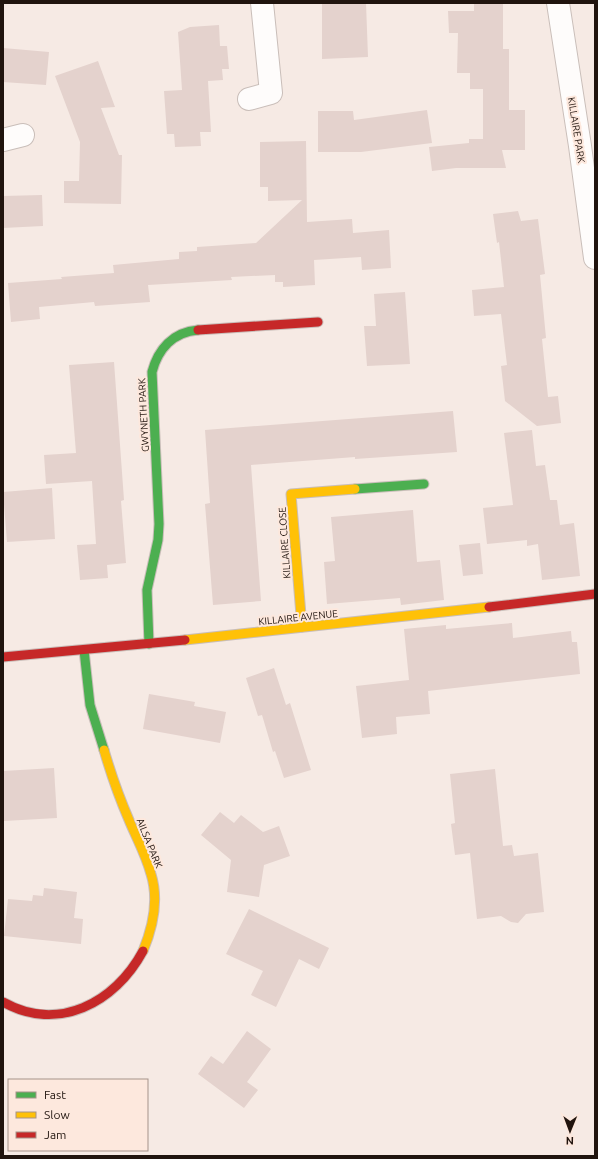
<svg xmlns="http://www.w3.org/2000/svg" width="598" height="1159" font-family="Ubuntu,sans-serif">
  <rect width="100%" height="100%" fill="#f6eae4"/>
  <!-- building -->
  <g fill="#e4d2cd">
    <polygon points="322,3 366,3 368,57 322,59"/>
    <polygon points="474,3 503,3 503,49 509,49 509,110 525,110 525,150 502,150 506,168 456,168 432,171 429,147 469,143 469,139 483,139 483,89 470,89 470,73 457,73 458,33 449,33 448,11 474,11"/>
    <polygon points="219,25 220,46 227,46 229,69 222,69 223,80 208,81 211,132 200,132 201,146 175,147 174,134 167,134 164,91 182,90 178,32 190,27"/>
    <polygon points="3,48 49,52 46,85 3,82"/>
    <polygon points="98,61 115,107 101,108 119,155 122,155 121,204 64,203 64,181 79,181 80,142 55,76"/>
    <polygon points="427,110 432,143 361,152 318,152 318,111 353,111 354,120"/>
    <polygon points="306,141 307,222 352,219 353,233 389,230 391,268 362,270 361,257 314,260 315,285 283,287 283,282 275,282 275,275 231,277 232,280 148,285 150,302 95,306 94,302 39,307 40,319 11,322 8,283 62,279 61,277 114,273 113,265 179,259 179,252 197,251 197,247 256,243 302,200 268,201 268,187 260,187 260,142"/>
    <polygon points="42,195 43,226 3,228 3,196"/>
    <polygon points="518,211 521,221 538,219 545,274 540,275 546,338 542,339 548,397 558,396 561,423 537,426 505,401 501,366 507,365 501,314 474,316 472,290 504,287 499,242 497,243 493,214"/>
    <polygon points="405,292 410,364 367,366 364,326 376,326 374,294"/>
    <polygon points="114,362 124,500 121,501 126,563 107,565 108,578 80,580 77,545 96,544 92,481 46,484 44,455 76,453 69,365"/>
    <polygon points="453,411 457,452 355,459 355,457 251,465 261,601 213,605 205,504 210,503 205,430"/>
    <polygon points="532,430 536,466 545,465 550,500 557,500 560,525 574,523 580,576 542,580 538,544 527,546 527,540 487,544 483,508 513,505 504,433"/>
    <polygon points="52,488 55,539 7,542 3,492"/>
    <polygon points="413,510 417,562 440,560 444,600 401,605 400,598 327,604 324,562 335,561 331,517"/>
    <polygon points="480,543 483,574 463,576 459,545"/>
    <polygon points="512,623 513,638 571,631 572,642 577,642 580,674 428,691 430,714 396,717 397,734 362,738 356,686 409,680 404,629 446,625 446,629"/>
    <polygon points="274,668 286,705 290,703 311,770 284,778 275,751 273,752 262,715 258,716 246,678"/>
    <polygon points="149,694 195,702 194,706 226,712 220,743 143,729"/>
    <polygon points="54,768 57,818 4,821 3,771"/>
    <polygon points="495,769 503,846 512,845 514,856 538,853 544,912 526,914 518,923 511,922 501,916 477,919 470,853 455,855 451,824 455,823 450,774"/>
    <polygon points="220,812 234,823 241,815 263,832 279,826 290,856 264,865 259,897 227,892 231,860 201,835"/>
    <polygon points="44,888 77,892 74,918 83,919 81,944 4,936 8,899 32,901 33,895 43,896"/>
    <polygon points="249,909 329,948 319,969 299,959 276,1007 251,995 263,971 226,954"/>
    <polygon points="247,1031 271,1049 247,1082 258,1090 244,1108 198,1074 211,1056 223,1064"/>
  </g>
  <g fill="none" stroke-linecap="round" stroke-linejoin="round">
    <!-- street casing -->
    <g stroke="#c9beb9" stroke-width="24">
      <g id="street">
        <polyline points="558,3 580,146 595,258"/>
        <polyline points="249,99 271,93 262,3"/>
        <polyline points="3,140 23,135"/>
      </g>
    </g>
    <!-- fast casing -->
    <g stroke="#c9beb9" stroke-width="11">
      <g id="fast">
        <polyline points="355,489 424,484"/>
        <path d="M149,644L147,590L158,540L159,524L152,372C158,349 173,332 198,330"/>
        <polyline points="84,650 90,705 104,750"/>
      </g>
    </g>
    <!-- slow casing -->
    <g stroke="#c9beb9" stroke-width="11">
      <g id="slow">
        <polyline points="302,627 291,494 355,489"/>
        <polyline points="185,640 489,607"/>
        <path d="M104,750C111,774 119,797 129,820C136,837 146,855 151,874C159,900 153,927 143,951"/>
      </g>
    </g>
    <!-- jam casing -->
    <g stroke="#c9beb9" stroke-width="11">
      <g id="jam">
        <polyline points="198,330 318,322"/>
        <polyline points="489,607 595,594"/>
        <polyline points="3,657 185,640"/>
        <path d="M3,1002C58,1033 115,1003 143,951"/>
      </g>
    </g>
    <!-- street -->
    <use href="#street" stroke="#fefcfb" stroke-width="22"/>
    <!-- fast -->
    <use href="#fast" stroke="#4caf50" stroke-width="9"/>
    <!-- slow -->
    <use href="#slow" stroke="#ffc107" stroke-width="9"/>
    <!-- jam -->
    <use href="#jam" stroke="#c62828" stroke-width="9"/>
  </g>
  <g text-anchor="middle" stroke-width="4" stroke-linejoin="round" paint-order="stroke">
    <!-- street labels -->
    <g font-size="10" fill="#20140e" stroke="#fde8dd">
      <text transform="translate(577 130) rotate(81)" y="4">KILLAIRE PARK</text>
      <text transform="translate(143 415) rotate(-93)" y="4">GWYNETH PARK</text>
      <text transform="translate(284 543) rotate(-94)" y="4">KILLAIRE CLOSE</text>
      <text transform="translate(298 617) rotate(-6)" y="4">KILLAIRE AVENUE</text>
      <text transform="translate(150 843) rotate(68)" y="4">AILSA PARK</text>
    </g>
  </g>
  <!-- border -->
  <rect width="598" height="1159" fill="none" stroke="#20140e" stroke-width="8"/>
  <!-- legend -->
  <rect x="8" y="1079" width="140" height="72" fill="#fde8dd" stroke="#a5938a"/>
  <rect x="16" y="1092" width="20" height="6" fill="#4caf50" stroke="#a5938a"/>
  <text x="44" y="1099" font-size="12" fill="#20140e">Fast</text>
  <rect x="16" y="1112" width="20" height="6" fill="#ffc107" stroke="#a5938a"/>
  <text x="44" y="1119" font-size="12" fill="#20140e">Slow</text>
  <rect x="16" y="1132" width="20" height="6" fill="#c62828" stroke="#a5938a"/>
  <text x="44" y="1139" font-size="12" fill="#20140e">Jam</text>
  <!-- north arrow -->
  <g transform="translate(570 1131) rotate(181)" stroke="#fde8dd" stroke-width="3" paint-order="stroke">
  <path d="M0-3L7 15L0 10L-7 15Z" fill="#20140e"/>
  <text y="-6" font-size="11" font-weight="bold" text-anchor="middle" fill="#20140e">N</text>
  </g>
</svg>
